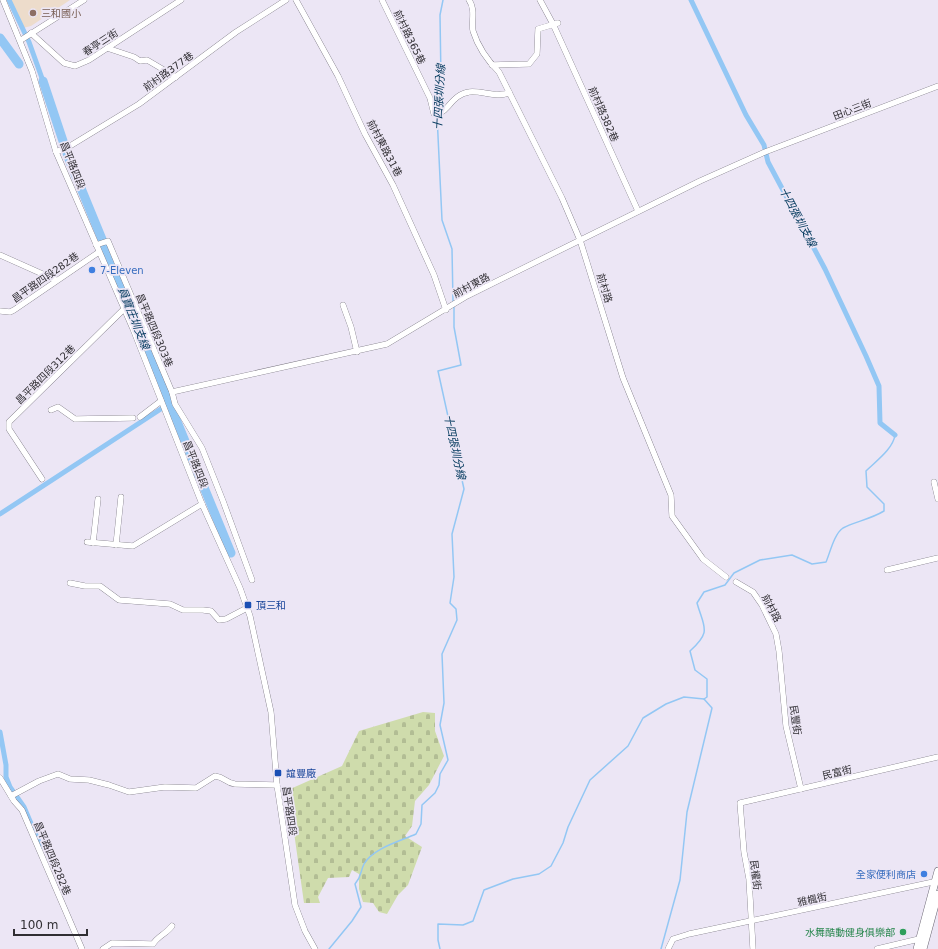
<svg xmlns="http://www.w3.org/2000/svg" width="938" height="949" font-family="'DejaVu Sans','Noto Sans TC',sans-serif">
  <defs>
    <pattern id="cemetery-stones" width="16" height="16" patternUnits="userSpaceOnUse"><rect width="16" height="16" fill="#cfdcac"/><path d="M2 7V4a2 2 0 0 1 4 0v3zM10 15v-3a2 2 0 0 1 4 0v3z" fill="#b2bd94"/></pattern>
  </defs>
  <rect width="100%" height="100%" fill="#ece6f5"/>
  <!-- education -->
  <polygon fill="#eddccb" points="10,0 70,0 31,26 23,28"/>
  <!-- cemetery -->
  <polygon fill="url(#cemetery-stones)" points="423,712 435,713 435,731 444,756 429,785 415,801 412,826 405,836 422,847 408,885 398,895 387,914 379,912 373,903 363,902 359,889 359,874 352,870 349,877 328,878 318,897 320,903 304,903 288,790 342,766 359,731"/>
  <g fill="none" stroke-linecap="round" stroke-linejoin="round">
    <!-- stream -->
    <g stroke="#93c7f4" stroke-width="1.5">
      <polyline points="437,111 441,80 440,15 443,0"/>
      <polyline points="437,115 442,220 452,249 453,301"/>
      <path d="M329,949L352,921L361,907L355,884C362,876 360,872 364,864C373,848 401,841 416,834L421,824L422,805L435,793L439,785L440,774L448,760L440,725L444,703L442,654L457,620L456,609L450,603L454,577L452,534L464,489L438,371L461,365L454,327V307"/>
      <path d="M440,949L438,940V924L463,925L473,921L484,890L513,879L539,874L551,866L563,843L568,827L590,780L628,746L643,718L666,704L684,697L704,699L707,697V679L695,670L690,651C712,631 704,628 697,603L704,592L725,585L734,573L760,560L792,555L812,564L826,562C830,553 834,534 843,528C854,522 871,519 884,511V504L867,487L866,471C876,461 893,449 895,435"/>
      <polyline points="661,949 680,880 687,812 712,708 704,699"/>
    </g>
    <!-- canal -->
    <g stroke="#93c7f4" stroke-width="5">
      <polyline points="9,0 29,42 43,81"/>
      <polyline points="691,0 746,115 764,145 768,162 825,269 866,356 879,386 880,423 895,435"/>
      <polyline points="0,514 170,403"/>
      <polyline points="0,732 6,765 6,777 10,787 24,807 41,847"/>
    </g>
    <!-- river -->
    <g stroke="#93c7f4" stroke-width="9">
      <polyline points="0,38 19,64"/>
      <polyline points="43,81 69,159 231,553"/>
    </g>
    <!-- minor casing -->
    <g stroke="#696571" stroke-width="6">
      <g id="minor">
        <polyline points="3,0 32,71 56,152 133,329 202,504 240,588 250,616 271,712 277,785 295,905 305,931 315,949"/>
        <polyline points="296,0 338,76 365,134 393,185 434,275 446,310"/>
        <path d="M382,0L430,98L434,114C449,114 450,95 469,92C480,90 502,99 509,92"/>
        <path d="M469,0C476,10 471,21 473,31C478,47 488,61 499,72L562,198L580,240L623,378L671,495L672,516L703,559L726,577"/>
        <polyline points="540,0 553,24 638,211"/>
        <polyline points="31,33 64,63 75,66 89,60 181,0"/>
        <polyline points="21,40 84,0"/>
        <polyline points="107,48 134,57 140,61 147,60 176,77"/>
        <polyline points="492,65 529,64 537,54 538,29 558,23"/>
        <polyline points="56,152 70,146 139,104 236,32 286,0"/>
        <polyline points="96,245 108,241 172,392 175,404 202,448 223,501 252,580"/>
        <polyline points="0,255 56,280"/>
        <polyline points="343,305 351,327 357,352"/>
        <polyline points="0,311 10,312 14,310 99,252"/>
        <polyline points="172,392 387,344 467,296 700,181 765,152 938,86"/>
        <polyline points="51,410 58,407 75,419 133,418"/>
        <polyline points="140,417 161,401"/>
        <polyline points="42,479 9,429 9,422 124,309"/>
        <polyline points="934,482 938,499"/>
        <polyline points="87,542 133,546 202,504"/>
        <polyline points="93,543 98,499"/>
        <polyline points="116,545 121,497"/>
        <polyline points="887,570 938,558"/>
        <polyline points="736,582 753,592 762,605 776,634 779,651 786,726 801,789"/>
        <polyline points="70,583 85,586 100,586 119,600 170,604 183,610 203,610 211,611 219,620 226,619 247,608"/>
        <polyline points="0,778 14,801 22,810 82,949"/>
        <path d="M11,796L39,781L58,774L70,779L89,780L109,785L129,792L165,787L196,788L215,776C225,777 226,783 235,784L277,785"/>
        <path d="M103,949L112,943L153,944C158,936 166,934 172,926"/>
        <polyline points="668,949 673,939 689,934 938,881"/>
        <polyline points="753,949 749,879 744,852 740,803 938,757"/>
        <polyline points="877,949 919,939"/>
      </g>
    </g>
    <!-- major casing -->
    <g stroke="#696571" stroke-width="8">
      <g id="major">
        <polyline points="917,949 938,871"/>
        <polyline points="923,949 938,894"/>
      </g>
    </g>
    <!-- minor -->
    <use href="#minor" stroke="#fff" stroke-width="5.5"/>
    <!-- major -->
    <use href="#major" stroke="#fff" stroke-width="7"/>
  </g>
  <!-- markers -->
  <circle fill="#8d6e63" stroke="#ece6f5" stroke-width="1.5" cx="33" cy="13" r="4"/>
  <g fill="#3f7fe0" stroke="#ece6f5" stroke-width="1.5">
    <circle cx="92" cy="270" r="4"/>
    <circle cx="924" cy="874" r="4"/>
  </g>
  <g fill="#1a4fb4" stroke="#ece6f5" stroke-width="1.5">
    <rect x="244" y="601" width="8" height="8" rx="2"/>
    <rect x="274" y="769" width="8" height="8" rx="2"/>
  </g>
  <circle fill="#2e9e5b" stroke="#ece6f5" stroke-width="1.5" cx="903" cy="932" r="4"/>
  <g text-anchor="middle" stroke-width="3.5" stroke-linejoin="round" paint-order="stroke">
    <!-- education labels -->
    <g font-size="10" fill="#785e54" stroke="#ece6f5" text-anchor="start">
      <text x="41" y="17">三和國小</text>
    </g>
    <!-- street labels -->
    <g font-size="10" fill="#302e33" stroke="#ece6f5">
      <text transform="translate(410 37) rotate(64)" y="4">前村路365巷</text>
      <text transform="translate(100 42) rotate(-33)" y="4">春亭三街</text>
      <text transform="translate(168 71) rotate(-36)" y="4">前村路377巷</text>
      <text transform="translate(852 109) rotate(-21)" y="4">田心三街</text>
      <text transform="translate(604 114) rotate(66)" y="4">前村路382巷</text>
      <text transform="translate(385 148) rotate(62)" y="4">前村東路31巷</text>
      <text transform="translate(73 165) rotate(68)" y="4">昌平路四段</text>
      <text transform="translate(45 277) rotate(-35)" y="4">昌平路四段282巷</text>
      <text transform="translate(471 285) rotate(-28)" y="4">前村東路</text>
      <text transform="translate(605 288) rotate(73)" y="4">前村路</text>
      <text transform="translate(155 330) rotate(67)" y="4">昌平路四段303巷</text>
      <text transform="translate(45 374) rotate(-45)" y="4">昌平路四段312巷</text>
      <text transform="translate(196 464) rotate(68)" y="4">昌平路四段</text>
      <text transform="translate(772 608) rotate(62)" y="4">前村路</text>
      <text transform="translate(796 720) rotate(82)" y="4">民豐街</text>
      <text transform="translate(837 772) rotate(-13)" y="4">民富街</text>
      <text transform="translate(290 811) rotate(82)" y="4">昌平路四段</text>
      <text transform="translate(53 858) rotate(67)" y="4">昌平路四段282巷</text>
      <text transform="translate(756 875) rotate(83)" y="4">民權街</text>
      <text transform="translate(812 899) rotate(-12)" y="4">雅楓街</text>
    </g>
    <!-- shop labels -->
    <g font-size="10" fill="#366cbe" stroke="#ece6f5" text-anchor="start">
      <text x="100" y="274">7-Eleven</text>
      <text x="916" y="878" text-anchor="end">全家便利商店</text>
    </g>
    <!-- transit labels -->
    <g font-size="10" fill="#164399" stroke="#ece6f5" text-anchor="start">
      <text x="256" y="609">頂三和</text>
      <text x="286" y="777">誼豐廠</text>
    </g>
    <!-- leisure labels -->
    <g font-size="10" fill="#27864d" stroke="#ece6f5" text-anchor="end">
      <text x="895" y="936">水舞酷動健身俱樂部</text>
    </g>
    <!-- water labels -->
    <g font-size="11" font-style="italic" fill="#073c60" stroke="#ece6f5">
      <text transform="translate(439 97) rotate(-87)" y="4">十四張圳分線</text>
      <text transform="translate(798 217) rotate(62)" y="4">十四張圳支線</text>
      <text transform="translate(134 318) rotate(68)" y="4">員寶庄圳支線</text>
      <text transform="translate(455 447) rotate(78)" y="4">十四張圳分線</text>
    </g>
  </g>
  <!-- scale -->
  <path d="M14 929v6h73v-6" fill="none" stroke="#302e33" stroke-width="2"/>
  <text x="20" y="929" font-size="12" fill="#302e33" stroke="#ece6f5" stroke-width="3" paint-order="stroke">100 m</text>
</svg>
